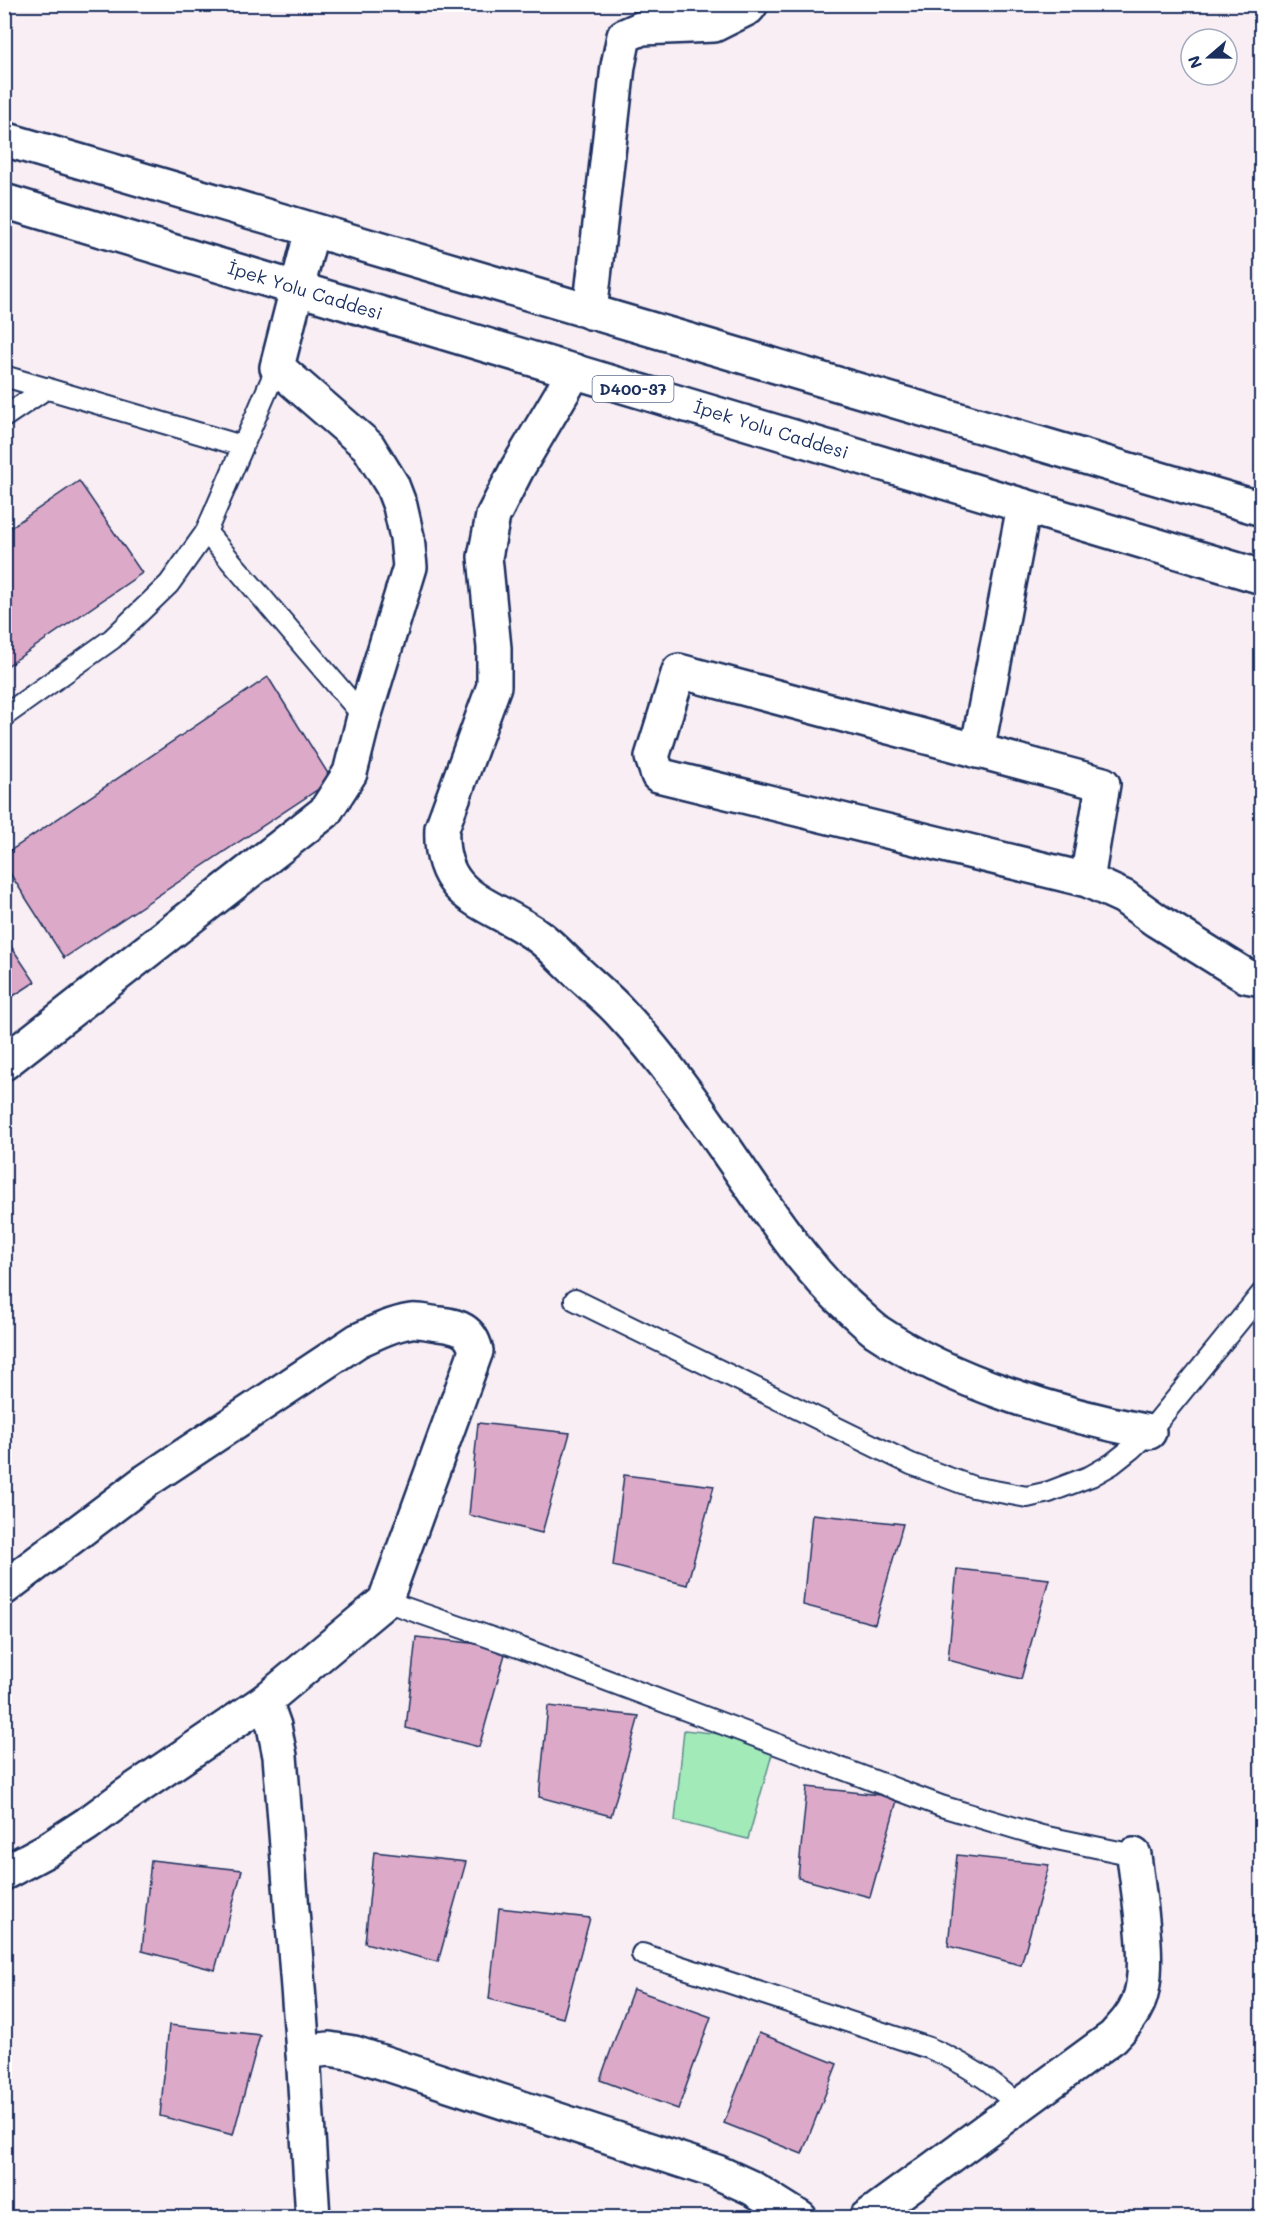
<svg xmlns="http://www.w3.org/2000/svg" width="1266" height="2222" font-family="Mali,sans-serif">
  <rect width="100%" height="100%" fill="#f8eef4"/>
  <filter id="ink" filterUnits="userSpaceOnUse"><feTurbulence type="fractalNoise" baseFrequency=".0167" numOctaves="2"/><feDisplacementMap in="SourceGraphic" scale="12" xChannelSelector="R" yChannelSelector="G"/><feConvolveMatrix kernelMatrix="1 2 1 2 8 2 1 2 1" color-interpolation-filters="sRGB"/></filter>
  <g filter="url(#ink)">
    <!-- green -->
    <polygon fill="#a2ebb9" stroke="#5e8d8c" stroke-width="1.5" points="684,1730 776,1740 748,1839 675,1821"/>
    <!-- building -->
    <g fill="#dcaac8" stroke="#1b2f5e" stroke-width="1.5">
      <polygon points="79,481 142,573 4,668 4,532"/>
      <polygon points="268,677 332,780 64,958 4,864 4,855"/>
      <polygon points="4,936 35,982 4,1002"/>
      <polygon points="478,1423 570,1433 542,1533 469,1515"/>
      <polygon points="624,1475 714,1486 687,1585 613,1566"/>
      <polygon points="812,1514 903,1524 875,1624 803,1605"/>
      <polygon points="957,1569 1049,1579 1021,1679 948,1660"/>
      <polygon points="416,1637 507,1647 479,1747 406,1728"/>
      <polygon points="548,1706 639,1716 611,1816 539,1797"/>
      <polygon points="807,1787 898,1797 870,1897 798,1878"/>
      <polygon points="374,1852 466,1862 438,1962 365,1943"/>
      <polygon points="957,1855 1049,1865 1021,1965 948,1946"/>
      <polygon points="151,1860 242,1870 215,1970 142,1951"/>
      <polygon points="499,1908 590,1918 563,2018 489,1999"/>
      <polygon points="633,1989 711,2017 678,2109 600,2080"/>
      <polygon points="169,2025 260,2035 233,2135 160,2116"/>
      <polygon points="759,2033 837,2064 802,2154 724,2123"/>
    </g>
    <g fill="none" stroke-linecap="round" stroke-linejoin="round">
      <!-- service casing -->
      <g stroke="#1b2f5e" stroke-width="24">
        <g id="service">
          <polyline points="4,376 242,446"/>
          <polyline points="4,417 47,388"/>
          <polyline points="206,532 364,717"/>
          <polyline points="4,716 112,639 169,584 206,532 277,367"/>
          <polyline points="575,1300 911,1464 973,1487 1027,1497 1049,1492 1091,1476 1112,1464 1131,1449 1149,1432 1262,1293"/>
          <polyline points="385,1601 521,1648 941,1806 1042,1836 1134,1855"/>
          <path d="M642,1954L929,2048C963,2062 991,2080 1018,2105"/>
        </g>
      </g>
      <!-- minor casing -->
      <g stroke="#1b2f5e" stroke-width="38">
        <g id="minor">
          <polyline points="590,312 618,66 624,36 642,28 714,25 748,8 751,4"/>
          <path d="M575,371L517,469L493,516L485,557L494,648V686L442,828C438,900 491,902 538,936C551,945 562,958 574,969C589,983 606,997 620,1012C673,1068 714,1133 758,1196C786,1236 813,1275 850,1308C859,1316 867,1324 876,1331C952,1382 1060,1415 1149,1432"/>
          <polyline points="977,751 1024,506"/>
          <polyline points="1087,880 1103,784 679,671 652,757 658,775 1087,880 1124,897 1156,920 1246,976 1262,979"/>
          <polyline points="4,1063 325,812 350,773 364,717 410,567 407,537 400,506 392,485 368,446 277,367 312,230"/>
          <path d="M4,1588L146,1481L357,1341C374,1333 392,1324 411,1321C419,1320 430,1323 439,1324C459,1326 471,1330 476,1351L385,1601L265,1701L125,1796L87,1824L47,1850L4,1873"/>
          <polyline points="265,1701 274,1726 280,1756 303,2052 313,2218"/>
          <polyline points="303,2052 329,2049 354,2053 717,2172 752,2188 800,2218"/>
          <path d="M866,2218L1113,2037C1123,2026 1132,2017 1138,2003C1153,1970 1138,1893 1134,1855"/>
        </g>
      </g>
      <!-- trunk casing -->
      <g stroke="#1b2f5e" stroke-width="38">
        <g id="trunk">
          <polyline points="4,139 1262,509"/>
          <polyline points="4,201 1262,577"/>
        </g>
      </g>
      <!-- service -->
      <use href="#service" stroke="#fff" stroke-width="20"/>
      <!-- minor -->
      <use href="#minor" stroke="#fff" stroke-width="33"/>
      <!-- trunk -->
      <use href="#trunk" stroke="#fff" stroke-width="33"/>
    </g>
  </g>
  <g text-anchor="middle" stroke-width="4.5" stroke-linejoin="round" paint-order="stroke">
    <!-- shield labels -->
    <rect fill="#fff" stroke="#5f6d8e" stroke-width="1.5" x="592.5" y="376" width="81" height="26" rx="4.5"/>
    <g font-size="16" font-weight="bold" fill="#1b2f5e">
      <text x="633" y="395">D400-37</text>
    </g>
    <!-- street labels -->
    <g font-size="18" fill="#1b2f5e" stroke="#fff">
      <text transform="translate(305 291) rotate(17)" y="6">İpek Yolu Caddesi</text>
      <text transform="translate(771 430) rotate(17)" y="6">İpek Yolu Caddesi</text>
    </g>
  </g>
  <!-- margin -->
  <rect width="1266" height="2222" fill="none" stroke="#fff" stroke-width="24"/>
  <rect x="12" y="12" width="1242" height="2198" fill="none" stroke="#1b2f5e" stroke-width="2" filter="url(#ink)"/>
  <!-- north arrow -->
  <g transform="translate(1209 57) rotate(250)"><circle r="28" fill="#ffffff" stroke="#a4acbf" stroke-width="1.5"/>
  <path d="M0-4.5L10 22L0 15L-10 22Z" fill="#1b2f5e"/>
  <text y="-9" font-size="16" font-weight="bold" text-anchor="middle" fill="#1b2f5e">N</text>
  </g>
</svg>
